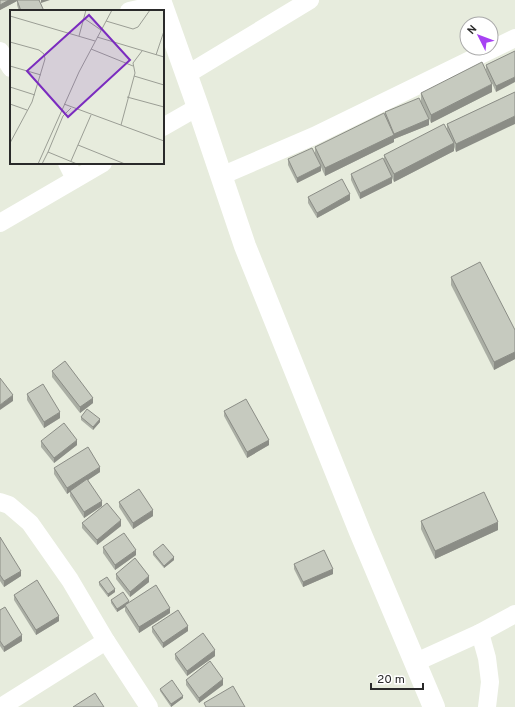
<svg xmlns="http://www.w3.org/2000/svg" width="515" height="707" font-family="Overpass,sans-serif">
  <rect width="100%" height="100%" fill="#e7ecdd"/>
  <g fill="none" stroke-linecap="round" stroke-linejoin="round">
    <!-- street -->
    <g stroke="#fff" stroke-width="18">
      <polyline points="129,11 161,4"/>
      <polyline points="0,51 11,68"/>
      <polyline points="186,75 310,0"/>
      <polyline points="163,127 198,107"/>
      <polyline points="67,163 75,179"/>
      <polyline points="221,176 314,136 515,38"/>
      <polyline points="0,223 103,163"/>
      <polyline points="0,502 9,505 30,523 70,580 106,641 149,707"/>
      <polyline points="480,633 487,658 490,682 487,707"/>
      <polyline points="414,663 480,633 515,614"/>
      <polyline points="1,707 106,641"/>
    </g>
    <!-- secondary -->
    <polyline stroke="#fff" stroke-width="22" points="160,0 198,107 245,246 360,532 434,707"/>
  </g>
  <!-- wall -->
  <g fill="#aaaea4">
    <polygon points="0,0 39,0 44,11 19,11 17,5 17,1 0,10"/>
    <polygon points="515,51 496,92 486,70 486,65"/>
    <polygon points="492,92 431,123 421,102 429,125 394,139 394,138 394,142 325,176 321,167 321,171 297,183 288,165 288,159 315,153 315,147 385,116 385,112 421,101 421,93"/>
    <polygon points="515,92 456,152 454,147 454,151 394,182 392,178 392,183 360,199 351,180 351,174 384,161 384,155 447,129 447,124"/>
    <polygon points="308,197 350,200 317,218 308,203"/>
    <polygon points="451,277 515,330 515,359 494,370 451,285"/>
    <polygon points="52,371 93,403 80,413 52,377"/>
    <polygon points="27,394 60,418 44,428 27,400"/>
    <polygon points="224,411 269,445 247,458 224,416"/>
    <polygon points="81,417 100,422 93,430 81,420"/>
    <polygon points="41,441 77,445 54,463 41,447"/>
    <polygon points="54,468 100,472 88,480 102,506 84,518 70,496 70,491 67,494 54,474"/>
    <polygon points="119,502 153,516 133,529 119,507"/>
    <polygon points="421,521 498,530 435,559 421,529"/>
    <polygon points="82,523 121,526 97,545 82,528"/>
    <polygon points="0,537 21,576 4,587 0,581"/>
    <polygon points="103,547 136,555 115,570 103,553"/>
    <polygon points="153,552 174,560 164,568 153,555"/>
    <polygon points="294,564 333,574 303,587 294,569"/>
    <polygon points="116,574 149,582 130,597 116,579"/>
    <polygon points="99,582 115,592 108,597 99,585"/>
    <polygon points="14,595 59,621 36,635 14,600"/>
    <polygon points="111,600 129,603 170,613 139,633 125,611 125,607 117,612 111,603"/>
    <polygon points="0,610 22,641 4,652 0,646"/>
    <polygon points="152,627 188,631 163,648 152,632"/>
    <polygon points="175,654 215,656 187,676 175,659"/>
    <polygon points="186,680 223,685 199,703 186,685"/>
    <polygon points="160,689 183,698 171,707 160,691"/>
  </g>
  <!-- shaded-wall -->
  <g fill="#8b8d86">
    <polygon points="9,0 17,0 17,1 0,10 0,5"/>
    <polygon points="41,0 50,0 41,3"/>
    <polygon points="515,77 515,82 496,92 496,86"/>
    <polygon points="492,84 492,92 431,123 431,115"/>
    <polygon points="515,116 515,124 456,152 456,144"/>
    <polygon points="429,119 429,125 394,139 394,134"/>
    <polygon points="394,135 394,142 325,176 325,168"/>
    <polygon points="454,143 454,151 394,182 394,174"/>
    <polygon points="321,166 321,171 297,183 297,178"/>
    <polygon points="392,177 392,183 360,199 360,193"/>
    <polygon points="350,194 350,200 317,218 317,213"/>
    <polygon points="515,352 515,359 494,370 494,362"/>
    <polygon points="13,395 13,401 0,410 0,405"/>
    <polygon points="93,398 93,403 80,413 80,407"/>
    <polygon points="60,412 60,418 44,428 44,422"/>
    <polygon points="100,419 100,422 93,430 93,427"/>
    <polygon points="77,440 77,445 54,463 54,458"/>
    <polygon points="269,440 269,445 247,458 247,452"/>
    <polygon points="100,467 100,472 67,494 67,488"/>
    <polygon points="102,501 102,506 84,518 84,512"/>
    <polygon points="153,510 153,516 133,529 133,523"/>
    <polygon points="121,520 121,526 97,545 97,540"/>
    <polygon points="498,522 498,530 435,559 435,551"/>
    <polygon points="136,550 136,555 115,570 115,565"/>
    <polygon points="174,557 174,560 164,568 164,566"/>
    <polygon points="333,569 333,574 303,587 303,582"/>
    <polygon points="21,571 21,576 4,587 4,581"/>
    <polygon points="149,576 149,582 130,597 130,592"/>
    <polygon points="115,589 115,592 108,597 108,594"/>
    <polygon points="129,601 129,604 125,605 125,607 117,612 117,609"/>
    <polygon points="170,608 170,613 139,633 139,627"/>
    <polygon points="59,616 59,621 36,635 36,630"/>
    <polygon points="188,626 188,631 163,648 163,643"/>
    <polygon points="22,635 22,641 4,652 4,647"/>
    <polygon points="215,650 215,656 187,676 187,671"/>
    <polygon points="223,679 223,685 199,703 199,698"/>
    <polygon points="183,696 183,698 171,707 171,704"/>
  </g>
  <!-- building -->
  <g fill="#c6cabf" stroke="#8b8d86">
    <polygon points="0,0 9,0 0,5"/>
    <polygon points="17,0 39,0 44,11 21,11"/>
    <polygon points="515,51 515,77 496,86 486,65"/>
    <polygon points="482,62 492,84 431,115 421,93"/>
    <polygon points="515,92 515,116 456,144 447,124"/>
    <polygon points="419,98 429,119 394,134 385,112"/>
    <polygon points="384,113 394,135 325,168 315,147"/>
    <polygon points="444,124 454,143 394,174 384,155"/>
    <polygon points="312,148 321,166 297,178 288,159"/>
    <polygon points="383,158 392,177 360,193 351,174"/>
    <polygon points="342,179 350,194 317,213 308,197"/>
    <polygon points="480,262 515,330 515,352 494,362 451,277"/>
    <polygon points="65,361 93,398 80,407 52,371"/>
    <polygon points="0,378 13,395 0,405"/>
    <polygon points="43,384 60,412 44,422 27,394"/>
    <polygon points="246,399 269,440 247,452 224,411"/>
    <polygon points="87,409 100,419 93,427 81,417"/>
    <polygon points="64,423 77,440 54,458 41,441"/>
    <polygon points="88,447 100,467 67,488 54,468"/>
    <polygon points="87,479 102,501 84,512 70,491"/>
    <polygon points="139,489 153,510 133,523 119,502"/>
    <polygon points="484,492 498,522 435,551 421,521"/>
    <polygon points="107,503 121,520 97,540 82,523"/>
    <polygon points="124,533 136,550 115,565 103,547"/>
    <polygon points="0,537 21,571 4,581 0,575"/>
    <polygon points="163,544 174,557 164,566 153,552"/>
    <polygon points="324,550 333,569 303,582 294,564"/>
    <polygon points="135,558 149,576 130,592 116,574"/>
    <polygon points="107,577 115,589 108,594 99,582"/>
    <polygon points="37,580 59,616 36,630 14,595"/>
    <polygon points="156,585 170,608 139,627 125,605"/>
    <polygon points="123,592 129,601 117,609 111,600"/>
    <polygon points="5,607 22,635 4,647 0,641 0,610"/>
    <polygon points="178,610 188,626 163,643 152,627"/>
    <polygon points="203,633 215,650 187,671 175,654"/>
    <polygon points="210,661 223,679 199,698 186,680"/>
    <polygon points="172,680 183,696 171,704 160,689"/>
    <polygon points="233,686 245,707 206,707 204,703"/>
    <polygon points="95,693 104,707 73,707"/>
  </g>
  <!-- overview -->
  <g transform="translate(10 10)">
    <rect width="154" height="154" fill="#e7ecdd"/>
    <path fill="none" stroke="#9b9e95" stroke-width="1" d="M0,6L85,31M75,9L91,20M96,11L123,19L128,17L140,0M69,26L76,0M87,27L154,47M0,32L29,40L34,44L35,49L22,92L0,133M81,39L123,56M146,45L154,21M0,56L31,65M124,66L154,75M0,77L25,85M117,87L154,97M0,94L17,100M54,94L154,131M61,98L53,106L38,142L67,154M111,115L125,63L123,53L132,41M68,135L115,154M61,151L81,105M28,154L69,62L102,0M32,154L38,142"/>
    <path fill="#7b2cbf" fill-opacity="0.15" stroke="#7b2cbf" stroke-width="2" d="M79,5L120,50L58,107L17,61Z"/>
    <rect width="154" height="154" fill="none" stroke="#2a2a2a" stroke-width="2"/>
  </g>
  <!-- north arrow -->
  <g transform="translate(479 36) rotate(312)"><circle r="19" fill="#ffffff" stroke="#aaaaaa"/>
  <path d="M0-3L7 15L0 10L-7 15Z" fill="#a742f3"/>
  <text y="-6" font-size="11" font-weight="bold" text-anchor="middle" fill="#2a2a2a">N</text>
  </g>
  <!-- scale -->
  <path d="M371 683v6h52v-6" fill="none" stroke="#2a2a2a" stroke-width="2"/>
  <text x="377" y="683" font-size="12" fill="#2a2a2a" stroke="#ffffff" stroke-width="3" paint-order="stroke">20 m</text>
</svg>
